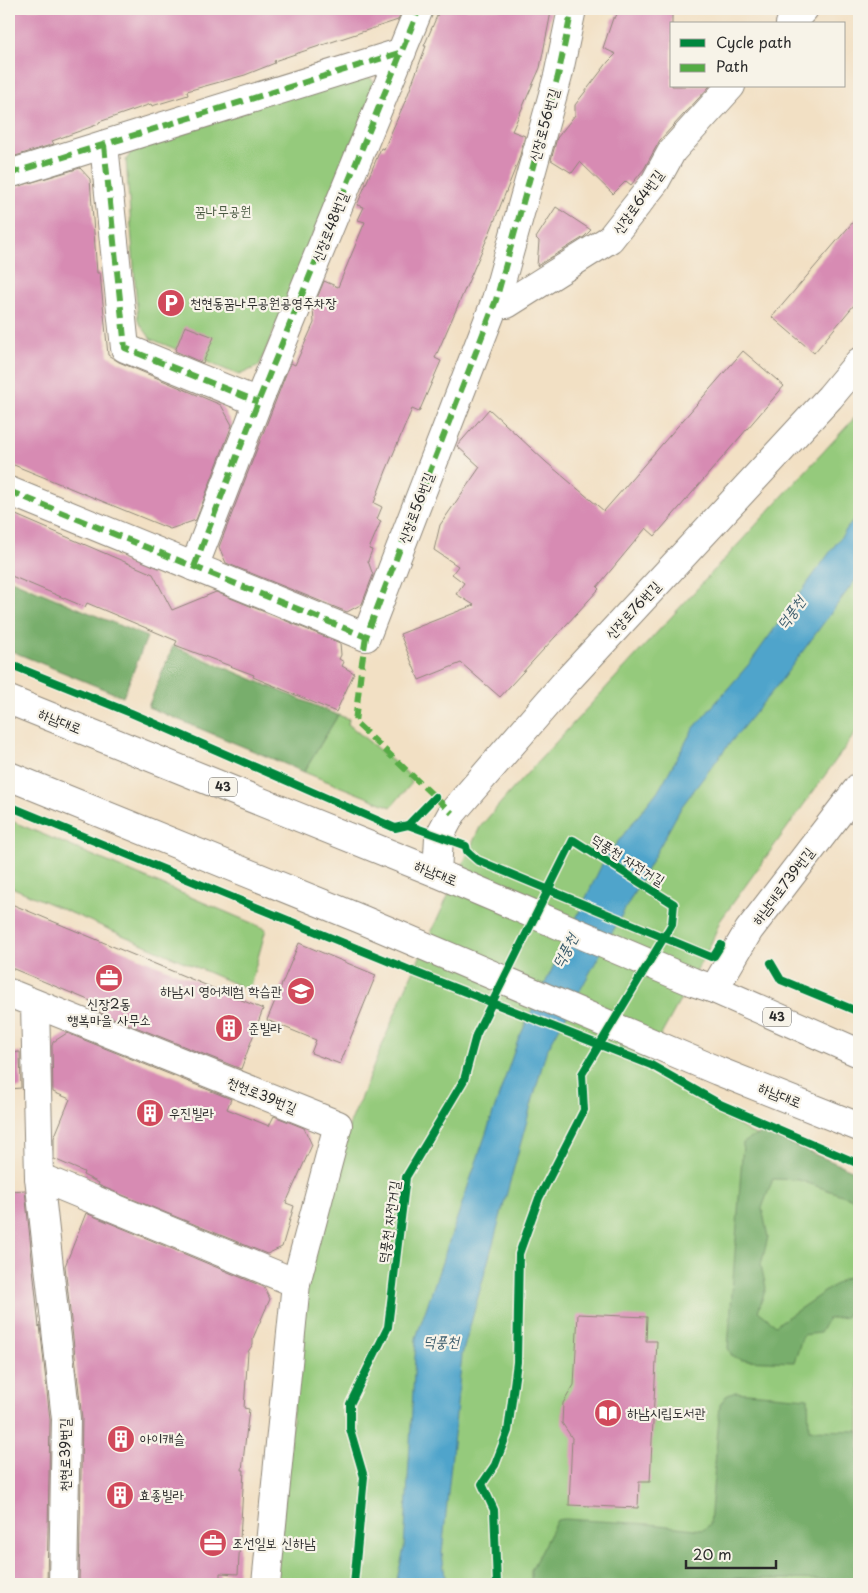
<svg xmlns="http://www.w3.org/2000/svg" width="868" height="1593" font-family="'Playpen Sans','Poor Story',sans-serif">
  <rect width="100%" height="100%" fill="#f7f3e8"/>
  <filter id="ink" filterUnits="userSpaceOnUse"><feTurbulence type="fractalNoise" baseFrequency=".02" numOctaves="2"/><feDisplacementMap in="SourceGraphic" scale="10" xChannelSelector="R" yChannelSelector="G"/><feConvolveMatrix kernelMatrix="1 2 1 2 8 2 1 2 1" color-interpolation-filters="sRGB"/></filter>
  <filter id="wash" filterUnits="userSpaceOnUse"><feTurbulence type="fractalNoise" baseFrequency=".0096" numOctaves="4" result="noise"/><feDisplacementMap in="SourceGraphic" scale="20" xChannelSelector="R" yChannelSelector="G"/><feGaussianBlur stdDeviation="1.12" result="paint"/><feColorMatrix in="noise" values="0 0 0 0 0 0 0 0 0 0 0 0 0 0 0 0 0 1.4 0 .05"/><feComposite in="paint" operator="in"/></filter>
  <g filter="url(#wash)">
    <rect width="100%" height="100%" fill="#f2e0c4"/>
    <!-- green -->
    <g fill="#95ca7c" stroke="#607a54">
      <polygon points="361,68 376,84 259,366 239,375 151,339 138,321 126,160 138,142"/>
      <polygon points="859,413 859,728 720,921 710,946 644,1066 749,1132 859,1178 859,1584 276,1584 306,1277 347,1131 406,987 480,827 510,792"/>
      <polygon points="338,715 349,719 348,724 407,773 412,783 391,807 304,772"/>
      <polygon points="9,820 266,929 249,990 9,886"/>
    </g>
    <!-- forest -->
    <g fill="#78ae6c" stroke="#526c4c">
      <polygon points="9,579 147,637 123,697 9,650"/>
      <polygon points="173,646 338,715 304,772 148,707"/>
      <polygon points="762,1132 859,1173 859,1201 799,1180 773,1179 762,1208 768,1237 761,1265 766,1288 758,1311 776,1325 843,1279 859,1273 859,1299 854,1299 846,1317 828,1319 820,1333 803,1335 794,1362 742,1360 732,1356 728,1348 743,1143"/>
      <polygon points="735,1392 808,1398 809,1430 859,1431 859,1584 842,1584 842,1580 651,1577 650,1584 531,1584 531,1570 557,1520 564,1519 650,1524 703,1530 710,1524 720,1405 726,1396"/>
    </g>
    <!-- water -->
    <polygon fill="#50a4cb" stroke="#3e687b" points="859,512 859,575 780,682 726,748 682,806 546,1052 462,1355 442,1553 446,1584 396,1584 404,1548 416,1338 518,1040 605,858 660,788 693,729 749,664"/>
    <g id="blocks">
      <!-- building -->
      <g fill="#d78bb3">
        <polygon points="9,9 402,9 398,20 274,61 275,63 245,75 187,91 188,95 152,106 151,104 99,122 99,124 52,141 54,144 9,158"/>
        <polygon points="440,9 537,9 551,12 540,68 512,131 525,136 519,159 490,232 435,358 441,361 419,412 412,409 386,471 374,503 382,507 377,519 381,521 369,549 372,550 368,561 373,575 362,604 347,612 226,563 219,547 286,374 291,363 295,365 314,323 313,308 324,281 338,287 365,222 358,220 364,207 357,205 381,148 384,149 407,97 426,46 424,46"/>
        <polygon points="620,9 672,9 672,86 710,86 660,140 644,169 631,185 626,181 613,194 580,162 572,173 551,160 557,138 575,115 575,105 608,62 616,54 603,48 613,18 615,18"/>
        <polygon points="80,168 90,179 97,273 100,273 108,355 119,362 221,405 232,425 196,520 170,529 9,463 9,189"/>
        <polygon points="556,207 591,230 584,237 537,266 539,241 536,238"/>
        <polygon points="859,215 859,299 814,353 772,317"/>
        <polygon points="185,326 214,337 203,363 175,351"/>
        <polygon points="743,351 784,386 655,536 646,528 597,587 599,589 500,697 461,663 419,680 400,634 474,605 456,594 464,583 452,574 458,566 434,550 440,525 480,467 457,446 489,409 546,462 604,511"/>
        <polygon points="9,512 153,574 172,610 216,592 340,643 341,655 339,659 344,662 342,666 354,673 336,712 253,677 254,675 175,645 177,641 87,603 85,607 9,575"/>
        <polygon points="9,903 263,1009 241,1069 98,1012 105,1007 9,967"/>
        <polygon points="299,943 376,975 340,1064 311,1053 316,1040 267,1020"/>
        <polygon points="67,1033 231,1099 227,1109 269,1126 274,1116 304,1128 312,1145 286,1203 294,1206 282,1247 267,1254 98,1185 99,1183 83,1175 84,1172 54,1159 54,1138 70,1099 53,1092 52,1046 53,1042"/>
        <polygon points="20,1052 21,1088 9,1089 9,1053"/>
        <polygon points="25,1190 39,1327 40,1325 50,1420 47,1584 9,1584 9,1191"/>
        <polygon points="86,1213 264,1287 270,1299 253,1338 253,1344 248,1352 244,1408 249,1409 242,1470 244,1470 238,1574 220,1573 220,1584 79,1584 82,1419 65,1266"/>
        <polygon points="578,1314 647,1317 646,1341 657,1341 650,1482 639,1482 638,1508 569,1505 572,1438 562,1423 563,1403 574,1385"/>
      </g>
    </g>
  </g>
  <g filter="url(#ink)">
    <use href="#blocks" fill-opacity="0" stroke="#8e8678" stroke-width="1"/>
    <g fill="none" stroke-linecap="round" stroke-linejoin="round">
      <!-- minor casing -->
      <g stroke="#8e8678" stroke-width="30">
        <g id="minor">
          <polyline points="790,24 804,9"/>
          <polyline points="104,145 125,348 258,402"/>
          <polyline points="9,174 402,52"/>
          <polyline points="496,300 507,304 610,239 655,182 672,151 731,86"/>
          <polyline points="9,491 366,637 496,300 558,76 572,9"/>
          <polyline points="194,567 258,402 419,9"/>
          <polyline points="437,873 439,837 452,813 563,685 830,397 859,362"/>
          <polyline points="714,989 749,930 859,787"/>
          <polyline points="9,993 338,1125 296,1283 266,1584"/>
          <polyline points="35,1004 39,1177 66,1419 63,1584"/>
          <polyline points="39,1177 296,1283"/>
        </g>
      </g>
      <!-- major casing -->
      <g stroke="#8e8678" stroke-width="30">
        <g id="major">
          <polyline points="9,700 437,873 693,982 714,989 859,1053"/>
          <polyline points="9,776 363,920 718,1071 859,1127"/>
        </g>
      </g>
      <!-- minor -->
      <use href="#minor" stroke="#fff" stroke-width="28"/>
      <!-- major -->
      <use href="#major" stroke="#fff" stroke-width="28"/>
      <!-- quiet -->
      <g stroke="#54ab44" stroke-width="6" stroke-dasharray="12 6" stroke-linecap="butt">
        <polyline points="104,145 125,348 258,402"/>
        <polyline points="9,174 402,52"/>
        <polyline points="9,491 366,637 496,300 558,76 572,9"/>
        <polyline points="194,567 258,402 419,9"/>
        <polyline points="366,637 362,662 355,722 452,813"/>
      </g>
      <!-- cycleway casing -->
      <g stroke="#f7f3e8" stroke-width="11">
        <g id="cycleway">
          <polyline points="9,664 131,713 395,828 408,825 435,797"/>
          <polyline points="9,806 417,973 651,1065 720,1104 859,1164"/>
          <polyline points="408,825 466,846 467,851 477,860 711,957 714,956 721,945"/>
          <polyline points="771,963 781,980 859,1012"/>
          <polyline points="354,1584 364,1477 350,1429 350,1404 388,1327 406,1177 464,1080 476,1035 573,840 674,904 672,924 582,1074 584,1110 539,1198 519,1254 517,1362 508,1431 495,1465 482,1484 494,1510 497,1584"/>
        </g>
      </g>
      <!-- cycleway -->
      <use href="#cycleway" stroke="#00873e" stroke-width="8"/>
    </g>
  </g>
  <!-- icons -->
  <defs>
    <g id="parking-disc" transform="scale(1.4375)"><circle r="9.5" fill="#d1495b" stroke="#f7f3e8"/><path d="M-3.5-5.5H1a3.5 3.5 0 0 1 0 7H-1V5.5H-3.5ZM-1-3.4V-.6H.8a1.4 1.4 0 0 0 0-2.8Z" fill="#fff"/></g>
    <g id="office-disc" transform="scale(1.4375)"><circle r="9.5" fill="#d1495b" stroke="#f7f3e8"/><path d="M-6-3h4V-5.5h4V-3h4V5H-6ZM-1-4.5V-3h2v-1.5ZM-6 0V1H6V0Z" fill="#fff"/></g>
    <g id="school-disc" transform="scale(1.4375)"><circle r="9.5" fill="#d1495b" stroke="#f7f3e8"/><path d="M0-5L7-2L0 1L-7-2ZM-4 1L0 2.5L4 1V4Q0 6-4 4Z" fill="#fff"/></g>
    <g id="building-disc" transform="scale(1.4375)"><circle r="9.5" fill="#d1495b" stroke="#f7f3e8"/><path d="M-4-6H4V6H1V3H-1V6H-4ZM-2.5-4.3h1.7v1.8h-1.7ZM.8-4.3h1.7v1.8H.8ZM-2.5-1h1.7V.8h-1.7ZM.8-1h1.7V.8H.8Z" fill="#fff"/></g>
    <g id="library-disc" transform="scale(1.4375)"><circle r="9.5" fill="#d1495b" stroke="#f7f3e8"/><path d="M-6-4Q-3-5.5-.7-3.5V5Q-3 3-6 4ZM6-4Q3-5.5 .7-3.5V5Q3 3 6 4Z" fill="#fff"/></g>
  </defs>
  <g fill-rule="evenodd">
    <use href="#parking-disc" x="171" y="303"/>
    <use href="#office-disc" x="109" y="978"/>
    <use href="#school-disc" x="301" y="991"/>
    <use href="#building-disc" x="229" y="1028"/>
    <use href="#building-disc" x="150" y="1113"/>
    <use href="#library-disc" x="608" y="1413"/>
    <use href="#building-disc" x="121" y="1439"/>
    <use href="#building-disc" x="120" y="1495"/>
    <use href="#office-disc" x="213" y="1543"/>
  </g>
  <g text-anchor="middle" stroke-width="4.5" stroke-linejoin="round" paint-order="stroke">
    <!-- shield labels -->
    <g fill="#f7f3e8" stroke="#686764" stroke-width="1">
      <rect x="209" y="777.5" width="28" height="19" rx="4"/>
      <rect x="763" y="1007.5" width="28" height="19" rx="4"/>
    </g>
    <g font-size="12" font-weight="bold" fill="#2b2b2b">
      <text x="223" y="791">43</text>
      <text x="777" y="1021">43</text>
    </g>
    <!-- street labels -->
    <g font-size="14" fill="#2b2b2b" stroke="#f7f3e8">
      <text transform="translate(544 125) rotate(-74)" y="5">신장로56번길</text>
      <text transform="translate(638 202) rotate(-54)" y="5">신장로64번길</text>
      <text transform="translate(330 227) rotate(-68)" y="5">신장로48번길</text>
      <text transform="translate(416 508) rotate(-69)" y="5">신장로56번길</text>
      <text transform="translate(633 610) rotate(-47)" y="5">신장로76번길</text>
      <text transform="translate(60 721) rotate(22)" y="5">하남대로</text>
      <text transform="translate(628 860) rotate(32)" y="5">덕풍천 자전거길</text>
      <text transform="translate(436 873) rotate(22)" y="5">하남대로</text>
      <text transform="translate(783 886) rotate(-53)" y="5">하남대로739번길</text>
      <text transform="translate(262 1095) rotate(22)" y="5">천현로39번길</text>
      <text transform="translate(780 1095) rotate(22)" y="5">하남대로</text>
      <text transform="translate(389 1222) rotate(-82)" y="5">덕풍천 자전거길</text>
      <text transform="translate(65 1455) rotate(-90)" y="5">천현로39번길</text>
    </g>
    <!-- park labels -->
    <g font-size="14" fill="#4b5b43" stroke="#f7f3e8">
      <text x="223" y="216">꿈나무공원</text>
    </g>
    <!-- poi labels -->
    <g font-size="14" fill="#2b2b2b" stroke="#f7f3e8" text-anchor="start">
      <text x="190" y="308">천현동꿈나무공원공영주차장</text>
      <text x="282" y="996" text-anchor="end">하남시 영어체험 학습관</text>
      <text x="109" y="1009" text-anchor="middle">신장2동<tspan x="109" dy="16">행복마을 사무소</tspan></text>
      <text x="248" y="1033">준빌라</text>
      <text x="169" y="1118">우진빌라</text>
      <text x="627" y="1418">하남시립도서관</text>
      <text x="140" y="1444">아이캐슬</text>
      <text x="139" y="1500">효종빌라</text>
      <text x="232" y="1548">조선일보 신하남</text>
    </g>
    <!-- water labels -->
    <g font-size="15" font-style="italic" fill="#3a5b6b" stroke="#f7f3e8">
      <text transform="translate(791 613) rotate(-54)" y="5">덕풍천</text>
      <text transform="translate(565 951) rotate(-62)" y="5">덕풍천</text>
      <text x="441" y="1347">덕풍천</text>
    </g>
  </g>
  <!-- margin -->
  <rect width="868" height="1593" fill="none" stroke="#f7f3e8" stroke-width="30"/>
  <!-- legend -->
  <rect x="670" y="22" width="175" height="65" fill="#f7f3e8" stroke="#a5a39c"/>
  <rect x="680" y="39" width="25" height="8" fill="#00873e" stroke="#a5a39c"/>
  <text x="716" y="48" font-size="15" fill="#2b2b2b">Cycle path</text>
  <rect x="680" y="64" width="25" height="8" fill="#54ab44" stroke="#a5a39c"/>
  <text x="716" y="72" font-size="15" fill="#2b2b2b">Path</text>
  <!-- scale -->
  <path d="M686 1560v8h90v-8" fill="none" stroke="#2b2b2b" stroke-width="2.5"/>
  <text x="693" y="1560" font-size="15" fill="#2b2b2b" stroke="#f7f3e8" stroke-width="4" paint-order="stroke">20 m</text>
</svg>
